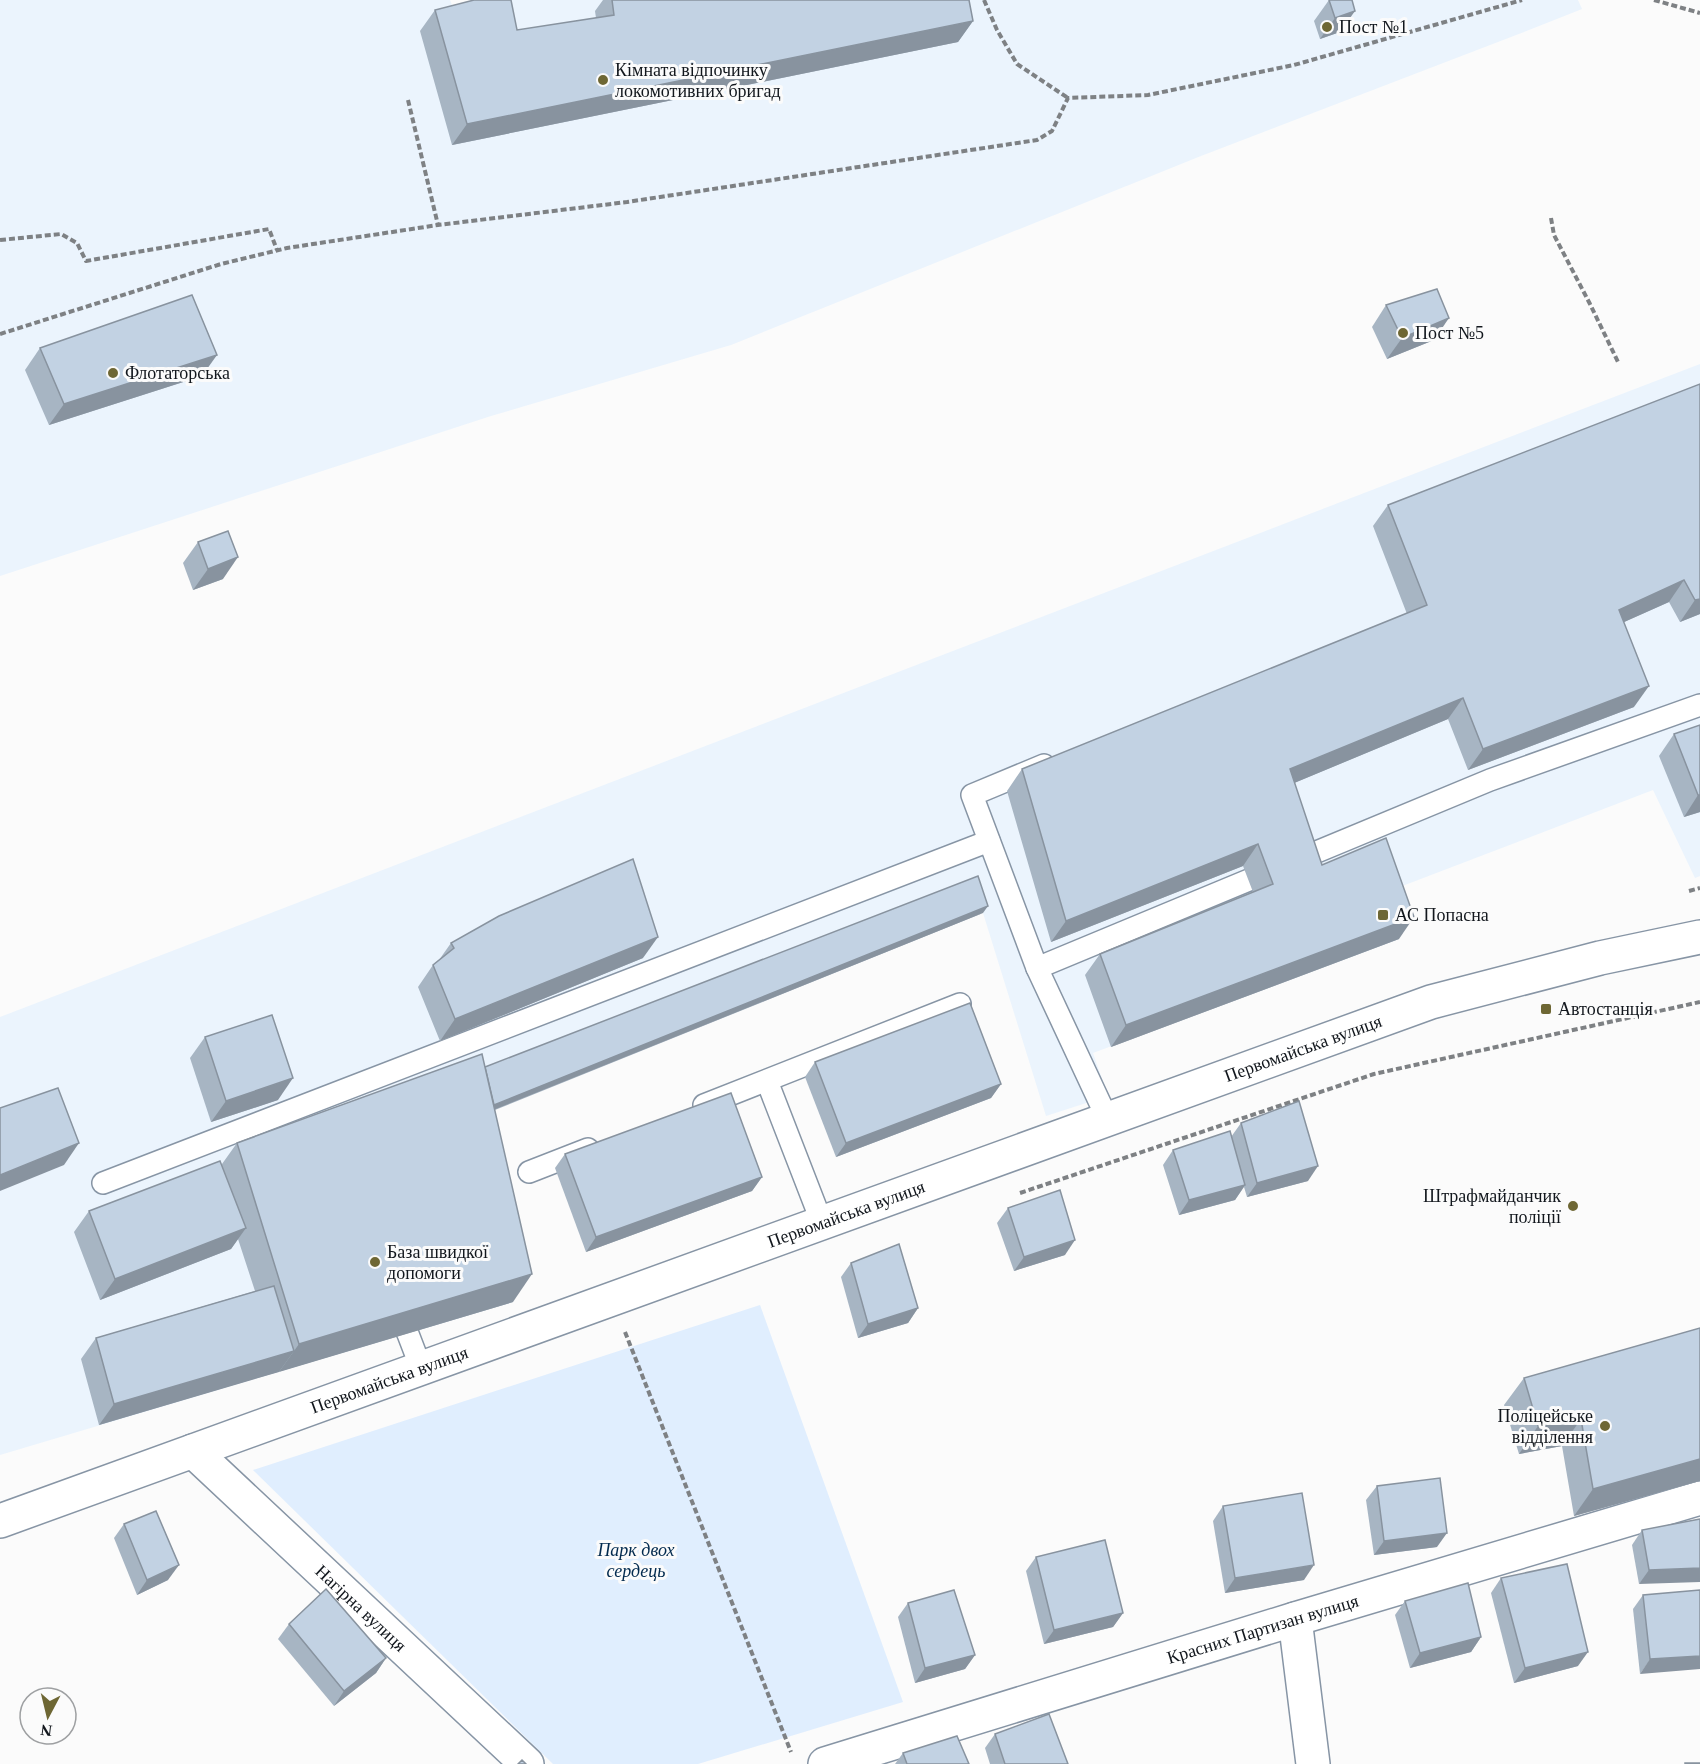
<svg xmlns="http://www.w3.org/2000/svg" width="1700" height="1764" font-family="'Times New Roman',serif">
  <rect width="100%" height="100%" fill="#fbfbfb"/>
  <!-- built -->
  <g fill="#ebf4fd">
    <polygon points="0,0 450,0 456,15 487,0 1578,0 1582,9 1524,32 1201,156 731,345 491,416 0,576"/>
    <polygon points="1700,364 1700,876 1695,878 1653,790 1384,893 1399,939 1093,1053 1108,1096 1046,1116 974,884 471,1119 513,1302 0,1455 0,1017"/>
  </g>
  <!-- green -->
  <polygon fill="#e0eefe" points="760,1305 903,1702 698,1764 553,1764 253,1470"/>
  <g fill="none" stroke-linecap="round" stroke-linejoin="round">
    <!-- service casing -->
    <g stroke="#8795a5" stroke-width="24">
      <g id="service">
        <polyline points="1044,765 972,795 1037,968 1108,1120"/>
        <polyline points="1037,968 1490,780 1700,705"/>
        <polyline points="767,1081 822,1223"/>
        <polyline points="704,1105 960,1004"/>
        <polyline points="529,1172 588,1149"/>
        <polyline points="103,1183 989,841"/>
        <polyline points="395,1308 408,1334 421,1368"/>
      </g>
    </g>
    <!-- minor casing -->
    <g stroke="#8795a5" stroke-width="36">
      <g id="minor">
        <path id="s1" d="M193,1451L527,1764"/>
        <polyline points="1295,1619 1313,1764"/>
        <path id="s2" d="M825,1764L1295,1619L1700,1498"/>
      </g>
    </g>
    <!-- tertiary casing -->
    <g stroke="#8795a5" stroke-width="36">
      <g id="tertiary">
        <path id="s3" d="M0,1521L1431,1002L1600,958L1700,937"/>
      </g>
    </g>
    <!-- path -->
    <g stroke="#7e8184" stroke-width="4" stroke-dasharray="6 3" stroke-linecap="butt">
      <polyline points="984,0 997,30 1017,64 1068,98"/>
      <polyline points="1654,0 1700,13"/>
      <polyline points="408,100 438,225"/>
      <polyline points="1551,218 1554,235 1590,304 1619,364"/>
      <polyline points="0,240 61,234 77,243 86,261 269,229 277,250"/>
      <polyline points="0,334 221,264 287,248 438,225 627,202 1037,140 1052,131 1068,98 1148,95 1294,65 1522,0"/>
      <polyline points="1689,891 1700,888"/>
      <polyline points="1020,1193 1374,1074 1700,1002"/>
      <polyline points="625,1332 791,1752"/>
    </g>
    <!-- service -->
    <use href="#service" stroke="#fff" stroke-width="21"/>
    <!-- minor -->
    <use href="#minor" stroke="#fff" stroke-width="33"/>
    <!-- tertiary -->
    <use href="#tertiary" stroke="#fff" stroke-width="33"/>
  </g>
  <!-- wall -->
  <g fill="#a7b5c3">
    <polygon points="603,0 969,0 973,21 958,42 452,145 420,31 435,10 517,30 596,18 595,11"/>
    <polygon points="1329,0 1340,32 1320,39 1314,21"/>
    <polygon points="1386,305 1434,340 1387,359 1372,327"/>
    <polygon points="40,348 202,376 49,425 25,370"/>
    <polygon points="1700,384 1700,614 1680,622 1669,602 1624,622 1634,707 1468,770 1448,719 1294,783 1322,865 1399,939 1111,1047 1085,975 1100,954 1253,892 1243,866 1051,942 1007,791 1022,769 1407,614 1373,526 1388,505"/>
    <polygon points="198,542 223,579 193,590 183,563"/>
    <polygon points="1700,725 1700,812 1684,817 1659,756 1674,734"/>
    <polygon points="983,913 495,1110 513,1302 99,1425 81,1359 96,1338 255,1291 238,1239 231,1249 100,1300 74,1232 89,1211 222,1164 237,1143 485,1067"/>
    <polygon points="451,943 643,958 440,1041 418,987 433,965 439,960"/>
    <polygon points="205,1037 278,1100 211,1122 190,1058"/>
    <polygon points="815,1062 1001,1084 991,1098 836,1157 805,1077"/>
    <polygon points="1241,1123 1308,1181 1247,1197 1244,1187 1235,1200 1179,1215 1163,1165 1173,1150 1231,1137"/>
    <polygon points="565,1154 762,1177 752,1191 586,1252 555,1168"/>
    <polygon points="1008,1208 1065,1255 1014,1271 997,1223"/>
    <polygon points="851,1263 918,1308 908,1323 858,1338 841,1277"/>
    <polygon points="1700,1328 1700,1481 1574,1516 1562,1446 1519,1454 1504,1405 1524,1378"/>
    <polygon points="1377,1486 1437,1547 1374,1555 1366,1500"/>
    <polygon points="1223,1506 1304,1580 1225,1593 1213,1521"/>
    <polygon points="1700,1519 1639,1584 1632,1545 1642,1530"/>
    <polygon points="124,1524 168,1580 137,1595 114,1538"/>
    <polygon points="1036,1557 1123,1613 1113,1627 1044,1644 1026,1571"/>
    <polygon points="1501,1578 1578,1666 1514,1683 1491,1593"/>
    <polygon points="1700,1590 1640,1674 1633,1609 1643,1595"/>
    <polygon points="1405,1601 1481,1637 1471,1652 1410,1668 1395,1615"/>
    <polygon points="908,1603 975,1655 965,1669 915,1683 898,1617"/>
    <polygon points="289,1624 386,1658 376,1673 334,1706 278,1639"/>
    <polygon points="995,1734 1068,1764 990,1764 985,1748"/>
    <polygon points="903,1753 969,1764 895,1764"/>
  </g>
  <!-- shaded-wall -->
  <g fill="#88939f">
    <polygon points="1355,11 1340,32 1320,39 1335,18"/>
    <polygon points="973,21 958,42 452,145 467,124"/>
    <polygon points="1449,318 1434,340 1387,359 1402,338"/>
    <polygon points="217,355 202,376 49,425 64,404"/>
    <polygon points="238,557 223,579 193,590 208,569"/>
    <polygon points="1684,580 1669,602 1604,631 1619,610"/>
    <polygon points="1700,599 1700,614 1680,622 1695,600"/>
    <polygon points="1649,686 1634,707 1468,770 1483,749"/>
    <polygon points="1463,698 1448,719 1275,791 1290,769"/>
    <polygon points="1698,795 1700,795 1700,812 1684,817"/>
    <polygon points="1258,844 1243,866 1051,942 1066,921"/>
    <polygon points="988,906 983,913 471,1119 476,1112"/>
    <polygon points="1414,917 1399,939 1111,1047 1126,1025"/>
    <polygon points="658,937 643,958 440,1041 455,1019"/>
    <polygon points="293,1078 278,1100 211,1122 226,1101"/>
    <polygon points="1001,1084 991,1098 836,1157 846,1143"/>
    <polygon points="79,1143 64,1165 0,1191 0,1175"/>
    <polygon points="1318,1166 1308,1181 1247,1197 1257,1183"/>
    <polygon points="762,1177 752,1191 586,1252 596,1237"/>
    <polygon points="1245,1185 1235,1200 1179,1215 1189,1200"/>
    <polygon points="246,1228 231,1249 100,1300 115,1279"/>
    <polygon points="1075,1240 1065,1255 1014,1271 1024,1257"/>
    <polygon points="532,1274 513,1302 279,1372 299,1344"/>
    <polygon points="918,1308 908,1323 858,1338 868,1324"/>
    <polygon points="294,1351 279,1372 99,1425 114,1404"/>
    <polygon points="1581,1419 1562,1446 1519,1454 1538,1426"/>
    <polygon points="1700,1459 1700,1481 1574,1516 1593,1489"/>
    <polygon points="1447,1533 1437,1547 1374,1555 1384,1541"/>
    <polygon points="179,1565 168,1580 137,1595 147,1580"/>
    <polygon points="1314,1565 1304,1580 1225,1593 1235,1578"/>
    <polygon points="1700,1568 1700,1582 1639,1584 1649,1570"/>
    <polygon points="1123,1613 1113,1627 1044,1644 1054,1630"/>
    <polygon points="1481,1637 1471,1652 1410,1668 1420,1653"/>
    <polygon points="1588,1652 1578,1666 1514,1683 1525,1668"/>
    <polygon points="975,1655 965,1669 915,1683 925,1668"/>
    <polygon points="1700,1656 1700,1669 1640,1674 1650,1659"/>
    <polygon points="386,1658 376,1673 334,1706 344,1691"/>
  </g>
  <!-- building -->
  <g fill="#c2d2e3" stroke="#88939f" stroke-width="1.5">
    <polygon points="474,0 511,0 517,30 614,15 612,0 969,0 973,21 467,124 435,10"/>
    <polygon points="1329,0 1352,0 1355,11 1335,18"/>
    <polygon points="1437,289 1449,318 1402,338 1386,305"/>
    <polygon points="192,295 217,355 64,404 40,348"/>
    <polygon points="1700,384 1700,599 1695,600 1684,580 1619,610 1649,686 1483,749 1463,698 1290,769 1322,865 1386,838 1414,917 1126,1025 1100,954 1273,884 1258,844 1066,921 1022,769 1427,605 1388,505"/>
    <polygon points="228,531 238,557 208,569 198,542"/>
    <polygon points="1700,725 1700,795 1698,795 1674,734"/>
    <polygon points="633,859 658,937 455,1019 433,965 454,948 451,943 499,916"/>
    <polygon points="978,876 988,906 494,1105 485,1067"/>
    <polygon points="970,1003 1001,1084 846,1143 815,1062"/>
    <polygon points="272,1015 293,1078 226,1101 205,1037"/>
    <polygon points="482,1054 532,1274 299,1344 237,1143"/>
    <polygon points="58,1088 79,1143 0,1175 0,1108"/>
    <polygon points="731,1093 762,1177 596,1237 565,1154"/>
    <polygon points="1299,1101 1318,1166 1257,1183 1241,1123"/>
    <polygon points="1230,1131 1245,1185 1189,1200 1173,1150"/>
    <polygon points="220,1161 246,1228 115,1279 89,1211"/>
    <polygon points="1060,1190 1075,1240 1024,1257 1008,1208"/>
    <polygon points="899,1244 918,1308 868,1324 851,1263"/>
    <polygon points="274,1286 294,1351 114,1404 96,1338"/>
    <polygon points="1700,1328 1700,1459 1593,1489 1581,1419 1538,1426 1524,1378"/>
    <polygon points="1440,1478 1447,1533 1384,1541 1377,1486"/>
    <polygon points="1302,1493 1314,1565 1235,1578 1223,1506"/>
    <polygon points="156,1511 179,1565 147,1580 124,1524"/>
    <polygon points="1700,1519 1700,1568 1649,1570 1642,1530"/>
    <polygon points="1105,1540 1123,1613 1054,1630 1036,1557"/>
    <polygon points="1567,1564 1588,1652 1525,1668 1501,1578"/>
    <polygon points="1468,1583 1481,1637 1420,1653 1405,1601"/>
    <polygon points="326,1589 386,1658 344,1691 289,1624"/>
    <polygon points="954,1590 975,1655 925,1668 908,1603"/>
    <polygon points="1700,1590 1700,1656 1650,1659 1643,1595"/>
    <polygon points="1049,1714 1068,1764 1005,1764 995,1734"/>
    <polygon points="957,1736 969,1764 907,1764 903,1753"/>
    <polygon points="522,1760 526,1764 518,1764"/>
    <rect x="1685" y="1763" width="15" height="1"/>
  </g>
  <!-- markers -->
  <g fill="#6e6734" stroke="#fbfbfb" stroke-width="2">
    <circle cx="1327" cy="27" r="6"/>
    <circle cx="603" cy="80" r="6"/>
    <circle cx="1403" cy="333" r="6"/>
    <circle cx="113" cy="373" r="6"/>
    <rect x="1377" y="909" width="12" height="12" rx="3"/>
    <rect x="1540" y="1003" width="12" height="12" rx="3"/>
    <circle cx="1573" cy="1206" r="6"/>
    <circle cx="375" cy="1262" r="6"/>
    <circle cx="1605" cy="1426" r="6"/>
  </g>
  <g text-anchor="middle" stroke-width="6" stroke-linejoin="round" paint-order="stroke">
    <!-- poi labels -->
    <g font-size="18" fill="#12171d" stroke="#fbfbfb" text-anchor="start">
      <text x="1339" y="33">Пост №1</text>
      <text x="615" y="76">Кімната відпочинку<tspan x="615" dy="21">локомотивних бригад</tspan></text>
      <text x="1415" y="339">Пост №5</text>
      <text x="125" y="379">Флотаторська</text>
      <text x="1395" y="921">АС Попасна</text>
      <text x="1558" y="1015">Автостанція</text>
      <text x="1561" y="1202" text-anchor="end">Штрафмайданчик<tspan x="1561" dy="21">поліції</tspan></text>
      <text x="387" y="1258">База швидкої<tspan x="387" dy="21">допомоги</tspan></text>
      <text x="1593" y="1422" text-anchor="end">Поліцейське<tspan x="1593" dy="21">відділення</tspan></text>
    </g>
    <!-- street labels -->
    <g font-size="18" fill="#12171d" stroke="#fbfbfb">
      <text dy="6" stroke="none"><textPath href="#s3" startOffset="1386">Первомайська вулиця</textPath></text>
      <text dy="6" stroke="none"><textPath href="#s3" startOffset="900">Первомайська вулиця</textPath></text>
      <text dy="6" stroke="none"><textPath href="#s3" startOffset="414">Первомайська вулиця</textPath></text>
      <text dy="6" stroke="none"><textPath href="#s1" startOffset="230">Нагірна вулиця</textPath></text>
      <text dy="6" stroke="none"><textPath href="#s2" startOffset="458">Красних Партизан вулиця</textPath></text>
    </g>
    <!-- park labels -->
    <g font-size="18" font-style="italic" fill="#022a4e" stroke="#fbfbfb">
      <text x="636" y="1556">Парк двох<tspan x="636" dy="21">сердець</tspan></text>
    </g>
  </g>
  <!-- north arrow -->
  <g transform="translate(48 1716) rotate(187)"><circle r="28" fill="#fbfbfb" stroke="#9ea0a2" stroke-width="1.5"/>
  <path d="M0-4.5L10 22L0 15L-10 22Z" fill="#6e6734"/>
  <text y="-9" font-size="16" font-weight="bold" text-anchor="middle" fill="#12171d">N</text>
  </g>
</svg>
